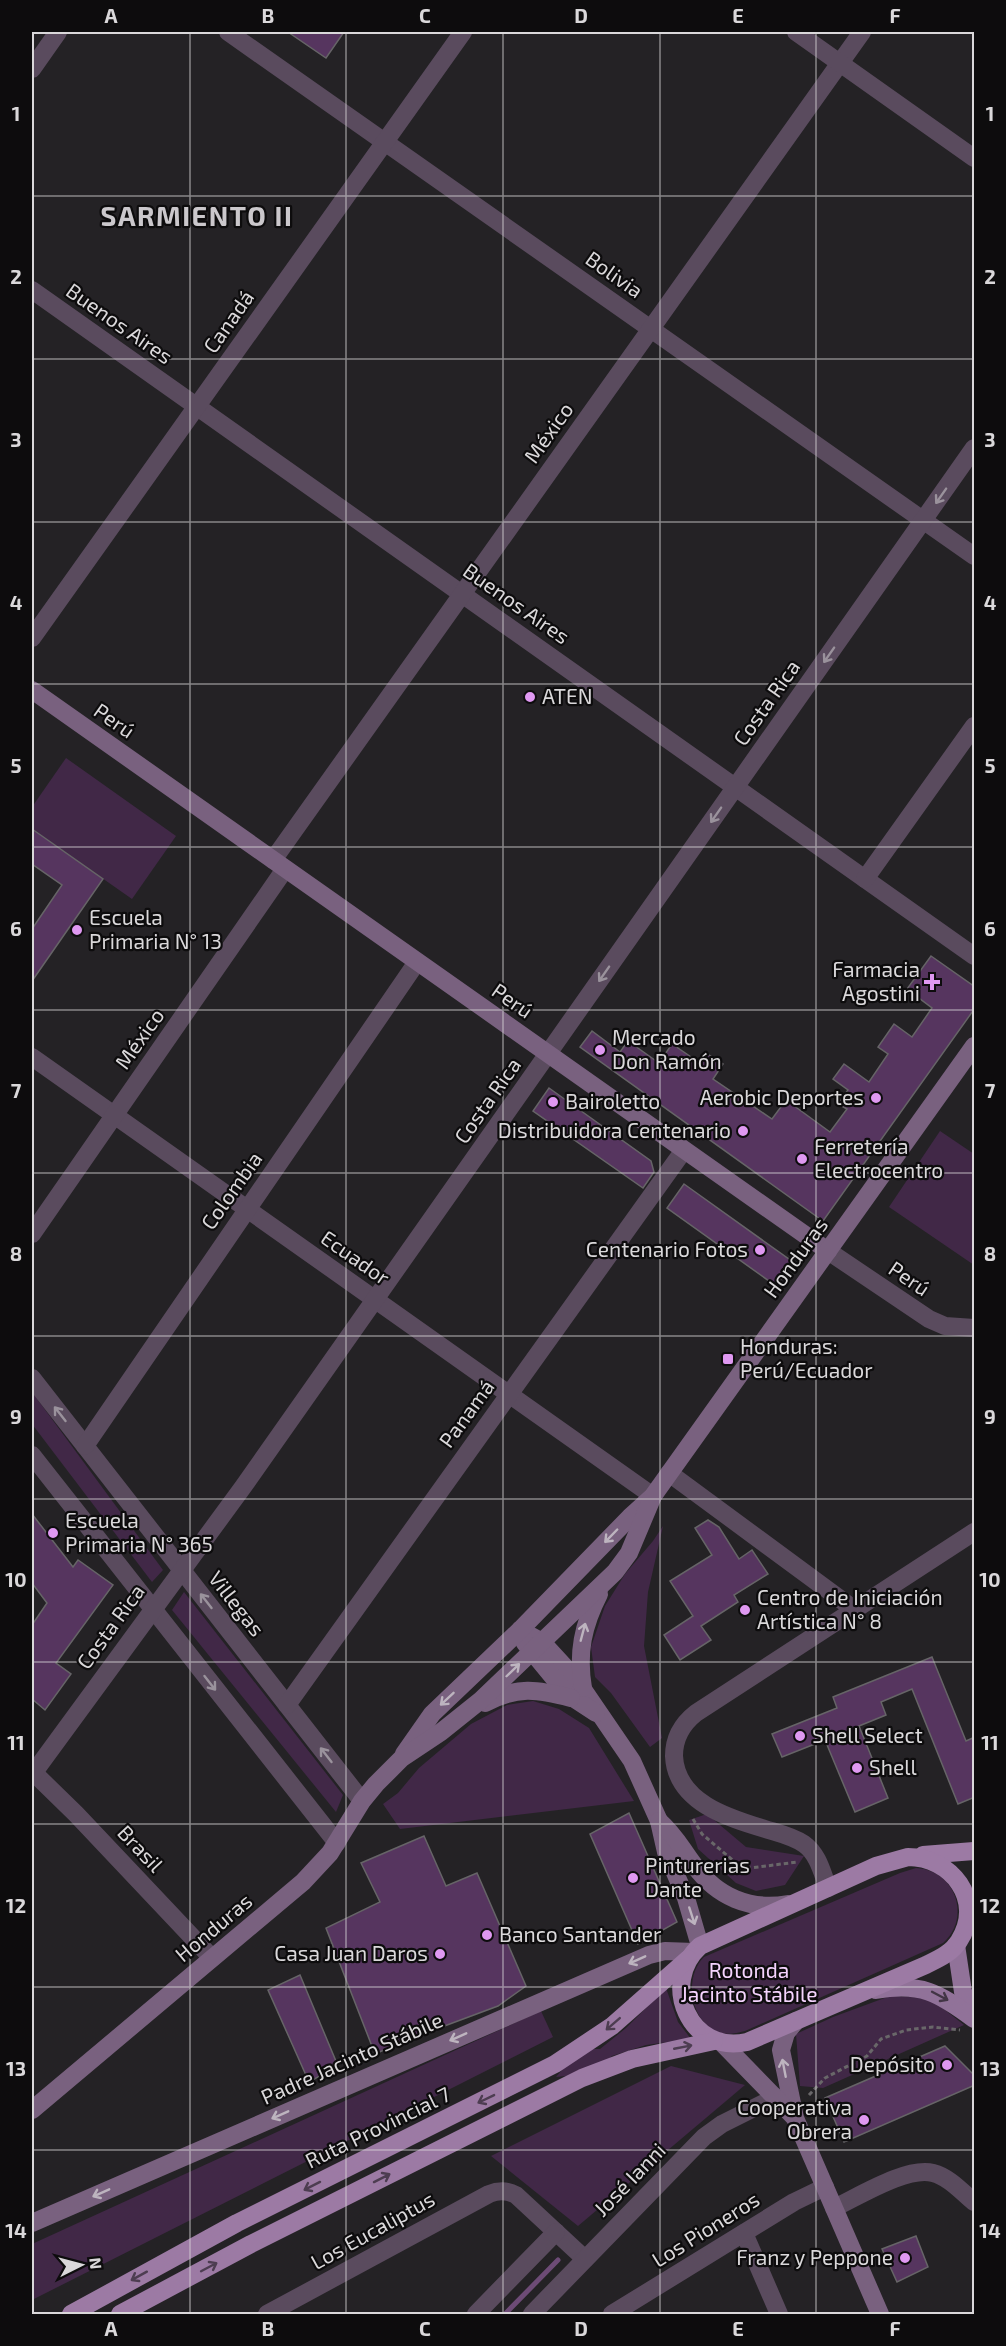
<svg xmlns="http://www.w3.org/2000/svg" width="1006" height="2346" font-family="'Exo 2',sans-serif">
  <rect width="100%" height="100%" fill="#242225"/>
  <!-- green -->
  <g fill="#412847">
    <polygon points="66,758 176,836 132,899 32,829 32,807"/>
    <polygon points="940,1131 974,1154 974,1265 889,1207"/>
    <polygon points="32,1392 163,1570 152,1582 32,1424"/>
    <polygon points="663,1526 648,1592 644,1646 662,1738 650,1747 611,1693 595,1677 591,1647 605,1606 625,1574 653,1541"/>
    <polygon points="184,1592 343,1795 336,1812 172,1610"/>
    <polygon points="533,1701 559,1709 589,1728 634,1801 400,1829 383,1804 398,1793 419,1768 471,1724 507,1705"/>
    <polygon points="707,1814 746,1847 804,1856 785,1885 756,1891 736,1883 698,1849 689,1820"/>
    <path d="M916,1868C955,1870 972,1917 943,1943L745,2031C737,2033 729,2035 721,2033C690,2024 683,1977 704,1957L900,1873Z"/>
    <polygon points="666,1988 678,2022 691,2039 646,2045 612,2056 595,2073 556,2077 580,2049 600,2049 626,2028"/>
    <polygon points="890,1996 930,1998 964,2025 823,2088 800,2086 796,2034 833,2017"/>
    <polygon points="541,2011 553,2037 32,2300 32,2244"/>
    <polygon points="671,2066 745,2085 578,2226 491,2156"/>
  </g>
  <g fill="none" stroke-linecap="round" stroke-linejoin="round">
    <!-- stream -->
    <polyline stroke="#6d4b76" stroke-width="5" points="505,2314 558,2260"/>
  </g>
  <!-- building -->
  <g fill="#56355f" stroke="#666467" stroke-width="1.5">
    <polygon points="288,32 344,32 326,58"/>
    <polygon points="32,829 103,879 32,981 32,929 62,885 32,864"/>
    <polygon points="931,956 975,987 975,1008 823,1221 580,1047 592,1031 620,1052 628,1041 659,1063 672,1044 700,1063 706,1053 723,1064 713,1079 772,1119 786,1100 830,1132 847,1109 838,1104 848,1090 833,1079 844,1064 869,1082 888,1054 878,1047 894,1024 912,1037 932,1008 907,989"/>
    <polygon points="549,1088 651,1161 654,1172 643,1188 533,1111"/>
    <polygon points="684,1184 793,1262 776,1286 667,1208"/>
    <polygon points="32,1514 73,1567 78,1560 113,1585 56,1663 71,1674 45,1710 32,1699 32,1625 47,1603 32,1583"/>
    <polygon points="708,1520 719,1527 739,1559 752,1550 768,1574 734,1595 738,1602 701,1626 711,1640 680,1660 664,1635 693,1616 670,1581 712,1555 695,1528"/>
    <polygon points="932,1657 966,1741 975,1737 975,1797 958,1804 912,1689 881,1702 886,1715 859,1726 888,1798 855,1812 825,1740 782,1757 772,1734 837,1708 833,1697"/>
    <polygon points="629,1813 677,1922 638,1944 590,1834"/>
    <polygon points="424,1836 446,1886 477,1873 526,1986 498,2006 439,2028 438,2026 375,2054 326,1928 380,1902 361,1863"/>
    <polygon points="300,1975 338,2066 309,2082 268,1990"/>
    <polygon points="945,2046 975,2076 975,2085 844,2142 825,2098"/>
    <polygon points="916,2236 928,2267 897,2282 882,2249"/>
  </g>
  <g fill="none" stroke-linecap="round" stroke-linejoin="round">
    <!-- path -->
    <g stroke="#696769" stroke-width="3" stroke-dasharray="4.5 3" stroke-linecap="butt">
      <polyline points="693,1819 702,1834 743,1869 797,1862"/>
      <polyline points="809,2095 825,2078 867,2056 881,2039 906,2030 933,2027 960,2030"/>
    </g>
    <!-- minor -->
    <g stroke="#5a4b5e" stroke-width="18">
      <polyline points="228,32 974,556"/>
      <polyline points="32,69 58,32"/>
      <polyline points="32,290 974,956"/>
      <polyline points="273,860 862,32"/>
      <polyline points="865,879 974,726"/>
      <polyline points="32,1057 653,1496"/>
      <polyline points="32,1234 285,869"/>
      <polyline points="828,1251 929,1319 945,1326 974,1328"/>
      <polyline points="32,1378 362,1801"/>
      <polyline points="85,1446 417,962"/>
      <polyline points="32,1455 337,1843"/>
      <polyline points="669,1473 855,1610"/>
      <polyline points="287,1705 684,1150"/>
      <polyline points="33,1772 76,1814 212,1958"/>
      <polyline points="32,1775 243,1487 974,448"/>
      <path d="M828,1888C822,1872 818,1854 804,1844C792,1836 778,1833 765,1829C728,1818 676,1802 674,1756C674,1737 682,1724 696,1713L974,1532"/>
      <path d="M834,2208C858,2197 907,2166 933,2173C949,2177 962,2192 974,2202"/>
      <polyline points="744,2233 779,2314"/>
      <path d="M267,2314L489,2194C499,2190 507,2190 516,2195L585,2259"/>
      <polyline points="476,2314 556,2232"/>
      <polyline points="532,2314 704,2137 722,2124 776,2097"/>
      <polyline points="612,2314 794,2202 825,2187"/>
    </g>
    <!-- tertiary -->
    <g stroke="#5a4b5e" stroke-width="18">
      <polyline points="796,32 974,158"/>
      <polyline points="32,638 463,32"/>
    </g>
    <!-- secondary -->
    <g stroke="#79617f" stroke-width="18">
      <polyline points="32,690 828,1251"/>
      <polyline points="520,1630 542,1642 576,1679 632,1761 659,1821 666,1852 686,1898 700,1946"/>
      <polyline points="525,1643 567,1694 596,1713"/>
      <path d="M583,1688C577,1653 583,1625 599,1594"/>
      <path d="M485,1703C517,1686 537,1689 571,1698"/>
      <polyline points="404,1754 432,1714 520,1630 630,1517 651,1498"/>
      <path d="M659,1821C676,1836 681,1848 694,1865C717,1897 750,1911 788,1904"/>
      <polyline points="796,2021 786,2033 781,2050 795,2118 880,2314"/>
      <polyline points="722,2043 794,2117"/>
      <polyline points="32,2110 303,1882 330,1853 362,1801 376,1784 402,1758 441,1732 481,1700 615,1572 629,1553 653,1496 974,1046"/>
      <polyline points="32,2223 649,1955 665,1951 694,1952"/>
    </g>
    <!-- primary -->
    <g stroke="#917299" stroke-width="18">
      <polyline points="956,1945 963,1992 974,2015"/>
      <path d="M876,1990C921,1982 939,1993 974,2019"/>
    </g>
    <!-- trunk -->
    <g stroke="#9c7aa4" stroke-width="18">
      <polyline points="923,1855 974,1851"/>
      <path d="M908,1857C951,1857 985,1900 959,1941C952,1953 938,1959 926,1965L747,2042C690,2055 659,1983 700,1946L876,1866Z"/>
      <polyline points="71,2314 237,2223 555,2064 612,2026 688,1959"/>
      <polyline points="120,2314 251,2244 582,2078 632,2059 714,2041"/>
    </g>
  </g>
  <!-- one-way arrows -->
  <defs><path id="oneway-shaft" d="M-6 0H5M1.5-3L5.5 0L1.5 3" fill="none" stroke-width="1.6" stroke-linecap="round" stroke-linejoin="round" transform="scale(1.5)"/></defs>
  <g stroke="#9a929c">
    <use href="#oneway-shaft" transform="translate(941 496) rotate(125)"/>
    <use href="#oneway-shaft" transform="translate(829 655) rotate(125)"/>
    <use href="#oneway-shaft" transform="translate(716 815) rotate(125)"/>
    <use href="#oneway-shaft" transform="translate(604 974) rotate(125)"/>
    <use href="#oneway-shaft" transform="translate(60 1414) rotate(-128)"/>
    <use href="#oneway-shaft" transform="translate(206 1601) rotate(-128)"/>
    <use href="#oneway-shaft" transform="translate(210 1683) rotate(52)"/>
    <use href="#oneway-shaft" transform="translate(326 1755) rotate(-128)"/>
  </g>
  <g stroke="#bdb4bf">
    <use href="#oneway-shaft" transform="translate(611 1536) rotate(134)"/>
    <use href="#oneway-shaft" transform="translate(583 1632) rotate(-75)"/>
    <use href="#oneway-shaft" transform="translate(513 1670) rotate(-44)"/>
    <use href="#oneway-shaft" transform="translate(447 1699) rotate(137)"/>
    <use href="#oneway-shaft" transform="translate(692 1916) rotate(72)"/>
    <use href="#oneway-shaft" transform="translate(637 1960) rotate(156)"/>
    <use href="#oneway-shaft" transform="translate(458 2037) rotate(156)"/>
    <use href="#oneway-shaft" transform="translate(784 2068) rotate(-101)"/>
    <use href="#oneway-shaft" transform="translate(280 2115) rotate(156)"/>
    <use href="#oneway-shaft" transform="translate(101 2193) rotate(156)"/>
  </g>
  <use stroke="#423545" href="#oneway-shaft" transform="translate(940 1996) rotate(28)"/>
  <g stroke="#4d3d51">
    <use href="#oneway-shaft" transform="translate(613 2024) rotate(139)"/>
    <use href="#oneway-shaft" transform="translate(683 2047) rotate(-11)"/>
    <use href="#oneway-shaft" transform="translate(486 2099) rotate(154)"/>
    <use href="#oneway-shaft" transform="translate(382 2178) rotate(-27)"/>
    <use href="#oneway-shaft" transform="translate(312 2186) rotate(153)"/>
    <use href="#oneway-shaft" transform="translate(209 2267) rotate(-28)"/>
    <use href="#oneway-shaft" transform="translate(139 2276) rotate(151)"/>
  </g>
  <!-- grid -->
  <path fill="none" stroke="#dad8da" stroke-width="1.5" stroke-opacity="0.55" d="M190,32V2314M346,32V2314M503,32V2314M660,32V2314M816,32V2314M32,196H974M32,359H974M32,522H974M32,684H974M32,847H974M32,1010H974M32,1173H974M32,1336H974M32,1499H974M32,1662H974M32,1824H974M32,1987H974M32,2150H974"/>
  <!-- markers -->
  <g fill="#df98f1" stroke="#0d0c0d" stroke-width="2">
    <circle cx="530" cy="697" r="6"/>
    <circle cx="77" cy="930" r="6"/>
    <path d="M929 973h6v6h6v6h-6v6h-6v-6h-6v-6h6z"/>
    <circle cx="600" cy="1050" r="6"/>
    <circle cx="876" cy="1098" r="6"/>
    <circle cx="553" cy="1102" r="6"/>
    <circle cx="743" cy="1131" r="6"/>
    <circle cx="802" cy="1159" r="6"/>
    <circle cx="760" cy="1250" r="6"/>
    <rect x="722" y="1353" width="12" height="12" rx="3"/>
    <circle cx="53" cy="1533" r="6"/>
    <circle cx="745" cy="1610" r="6"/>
    <circle cx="800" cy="1736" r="6"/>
    <circle cx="857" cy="1768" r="6"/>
    <circle cx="633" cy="1878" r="6"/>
    <circle cx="487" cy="1935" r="6"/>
    <circle cx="440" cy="1954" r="6"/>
    <circle cx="947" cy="2065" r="6"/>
    <circle cx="864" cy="2120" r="6"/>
    <circle cx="905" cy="2258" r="6"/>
  </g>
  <g text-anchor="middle" stroke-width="4.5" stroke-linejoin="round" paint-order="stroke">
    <!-- street labels -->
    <g font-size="21" fill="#dad8da" stroke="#0d0c0d">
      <text transform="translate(614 275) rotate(35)" y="7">Bolivia</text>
      <text transform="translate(229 322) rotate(-55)" y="7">Canadá</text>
      <text transform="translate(119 324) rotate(35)" y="7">Buenos Aires</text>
      <text transform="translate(549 433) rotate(-55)" y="7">México</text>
      <text transform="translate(516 604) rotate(35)" y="7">Buenos Aires</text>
      <text transform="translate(767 703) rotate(-55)" y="7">Costa Rica</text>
      <text transform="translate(114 721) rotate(35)" y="7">Perú</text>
      <text transform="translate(512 1001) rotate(35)" y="7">Perú</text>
      <text transform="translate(140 1039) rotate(-55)" y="7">México</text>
      <text transform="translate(488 1101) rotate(-55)" y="7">Costa Rica</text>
      <text transform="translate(232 1191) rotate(-55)" y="7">Colombia</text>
      <text transform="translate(355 1258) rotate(35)" y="7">Ecuador</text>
      <text transform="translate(796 1258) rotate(-54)" y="7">Honduras</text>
      <text transform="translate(909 1279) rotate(34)" y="7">Perú</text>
      <text transform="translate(467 1414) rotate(-54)" y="7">Panamá</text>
      <text transform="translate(236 1604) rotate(52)" y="7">Villegas</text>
      <text transform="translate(111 1627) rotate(-54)" y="7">Costa Rica</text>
      <text transform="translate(140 1849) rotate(47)" y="7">Brasil</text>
      <text transform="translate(214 1928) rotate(-40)" y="7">Honduras</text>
      <text transform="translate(352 2059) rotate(-24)" y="7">Padre Jacinto Stábile</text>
      <text transform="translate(378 2128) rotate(-26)" y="7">Ruta Provincial 7</text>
      <text transform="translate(630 2180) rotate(-46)" y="7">José Ianni</text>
      <text transform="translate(706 2230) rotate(-32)" y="7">Los Pioneros</text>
      <text transform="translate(373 2231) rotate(-29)" y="7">Los Eucaliptus</text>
    </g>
    <!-- poi labels -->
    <g font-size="21" fill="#dad8da" stroke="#0d0c0d" text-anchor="start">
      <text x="542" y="704">ATEN</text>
      <text x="89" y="925">Escuela<tspan x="89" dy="24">Primaria N° 13</tspan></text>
      <text x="920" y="977" text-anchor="end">Farmacia<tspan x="920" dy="24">Agostini</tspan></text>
      <text x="612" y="1045">Mercado<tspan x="612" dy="24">Don Ramón</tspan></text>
      <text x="864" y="1105" text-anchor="end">Aerobic Deportes</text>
      <text x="565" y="1109">Bairoletto</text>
      <text x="731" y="1138" text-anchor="end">Distribuidora Centenario</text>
      <text x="814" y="1154">Ferretería<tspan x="814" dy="24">Electrocentro</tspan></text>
      <text x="748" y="1257" text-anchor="end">Centenario Fotos</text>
      <text x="740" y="1354">Honduras:<tspan x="740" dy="24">Perú/Ecuador</tspan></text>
      <text x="65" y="1528">Escuela<tspan x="65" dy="24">Primaria N° 365</tspan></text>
      <text x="757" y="1605">Centro de Iniciación<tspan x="757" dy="24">Artística N° 8</tspan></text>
      <text x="812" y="1743">Shell Select</text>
      <text x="869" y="1775">Shell</text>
      <text x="645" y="1873">Pinturerias<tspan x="645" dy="24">Dante</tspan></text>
      <text x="499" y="1942">Banco Santander</text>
      <text x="428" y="1961" text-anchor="end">Casa Juan Daros</text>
      <text x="935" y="2072" text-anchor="end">Depósito</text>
      <text x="852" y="2115" text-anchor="end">Cooperativa<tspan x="852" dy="24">Obrera</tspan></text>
      <text x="893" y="2265" text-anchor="end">Franz y Peppone</text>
    </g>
    <!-- park labels -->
    <g font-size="21" fill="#f5d4fe" stroke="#0d0c0d">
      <text x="749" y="1978">Rotonda<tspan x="749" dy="24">Jacinto Stábile</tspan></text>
    </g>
    <!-- district labels -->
    <g font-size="27" font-weight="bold" letter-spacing="1.5" fill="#cbc8cc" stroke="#0d0c0d">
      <text x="197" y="226">SARMIENTO II</text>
    </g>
  </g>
  <!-- border -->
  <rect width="1006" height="2346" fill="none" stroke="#0d0c0d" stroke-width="66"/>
  <!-- north arrow -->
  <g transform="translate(81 2265) rotate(84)" stroke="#0d0c0d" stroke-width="4.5" paint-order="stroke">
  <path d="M0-4.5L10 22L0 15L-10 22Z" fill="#dad8da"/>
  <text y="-9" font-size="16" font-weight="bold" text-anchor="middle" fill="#dad8da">N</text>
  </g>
  <rect x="33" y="33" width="940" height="2280" fill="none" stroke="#dad8da" stroke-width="2"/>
  <g font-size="20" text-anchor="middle" font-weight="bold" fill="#dad8da">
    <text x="111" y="23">A</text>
    <text x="268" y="23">B</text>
    <text x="425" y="23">C</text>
    <text x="581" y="23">D</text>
    <text x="738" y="23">E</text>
    <text x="895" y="23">F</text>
    <text x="16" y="121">1</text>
    <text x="990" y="121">1</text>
    <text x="16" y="284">2</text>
    <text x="990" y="284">2</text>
    <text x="16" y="447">3</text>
    <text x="990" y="447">3</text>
    <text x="16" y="610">4</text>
    <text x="990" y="610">4</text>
    <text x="16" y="773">5</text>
    <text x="990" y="773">5</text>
    <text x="16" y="936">6</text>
    <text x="990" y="936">6</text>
    <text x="16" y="1098">7</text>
    <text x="990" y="1098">7</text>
    <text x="16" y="1261">8</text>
    <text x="990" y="1261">8</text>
    <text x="16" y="1424">9</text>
    <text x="990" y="1424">9</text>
    <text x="16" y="1587">10</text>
    <text x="990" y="1587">10</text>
    <text x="16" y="1750">11</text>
    <text x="990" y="1750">11</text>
    <text x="16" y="1913">12</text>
    <text x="990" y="1913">12</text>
    <text x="16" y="2076">13</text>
    <text x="990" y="2076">13</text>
    <text x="16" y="2238">14</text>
    <text x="990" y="2238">14</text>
    <text x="111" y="2336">A</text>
    <text x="268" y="2336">B</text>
    <text x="425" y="2336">C</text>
    <text x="581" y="2336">D</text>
    <text x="738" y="2336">E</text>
    <text x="895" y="2336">F</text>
  </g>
</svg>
